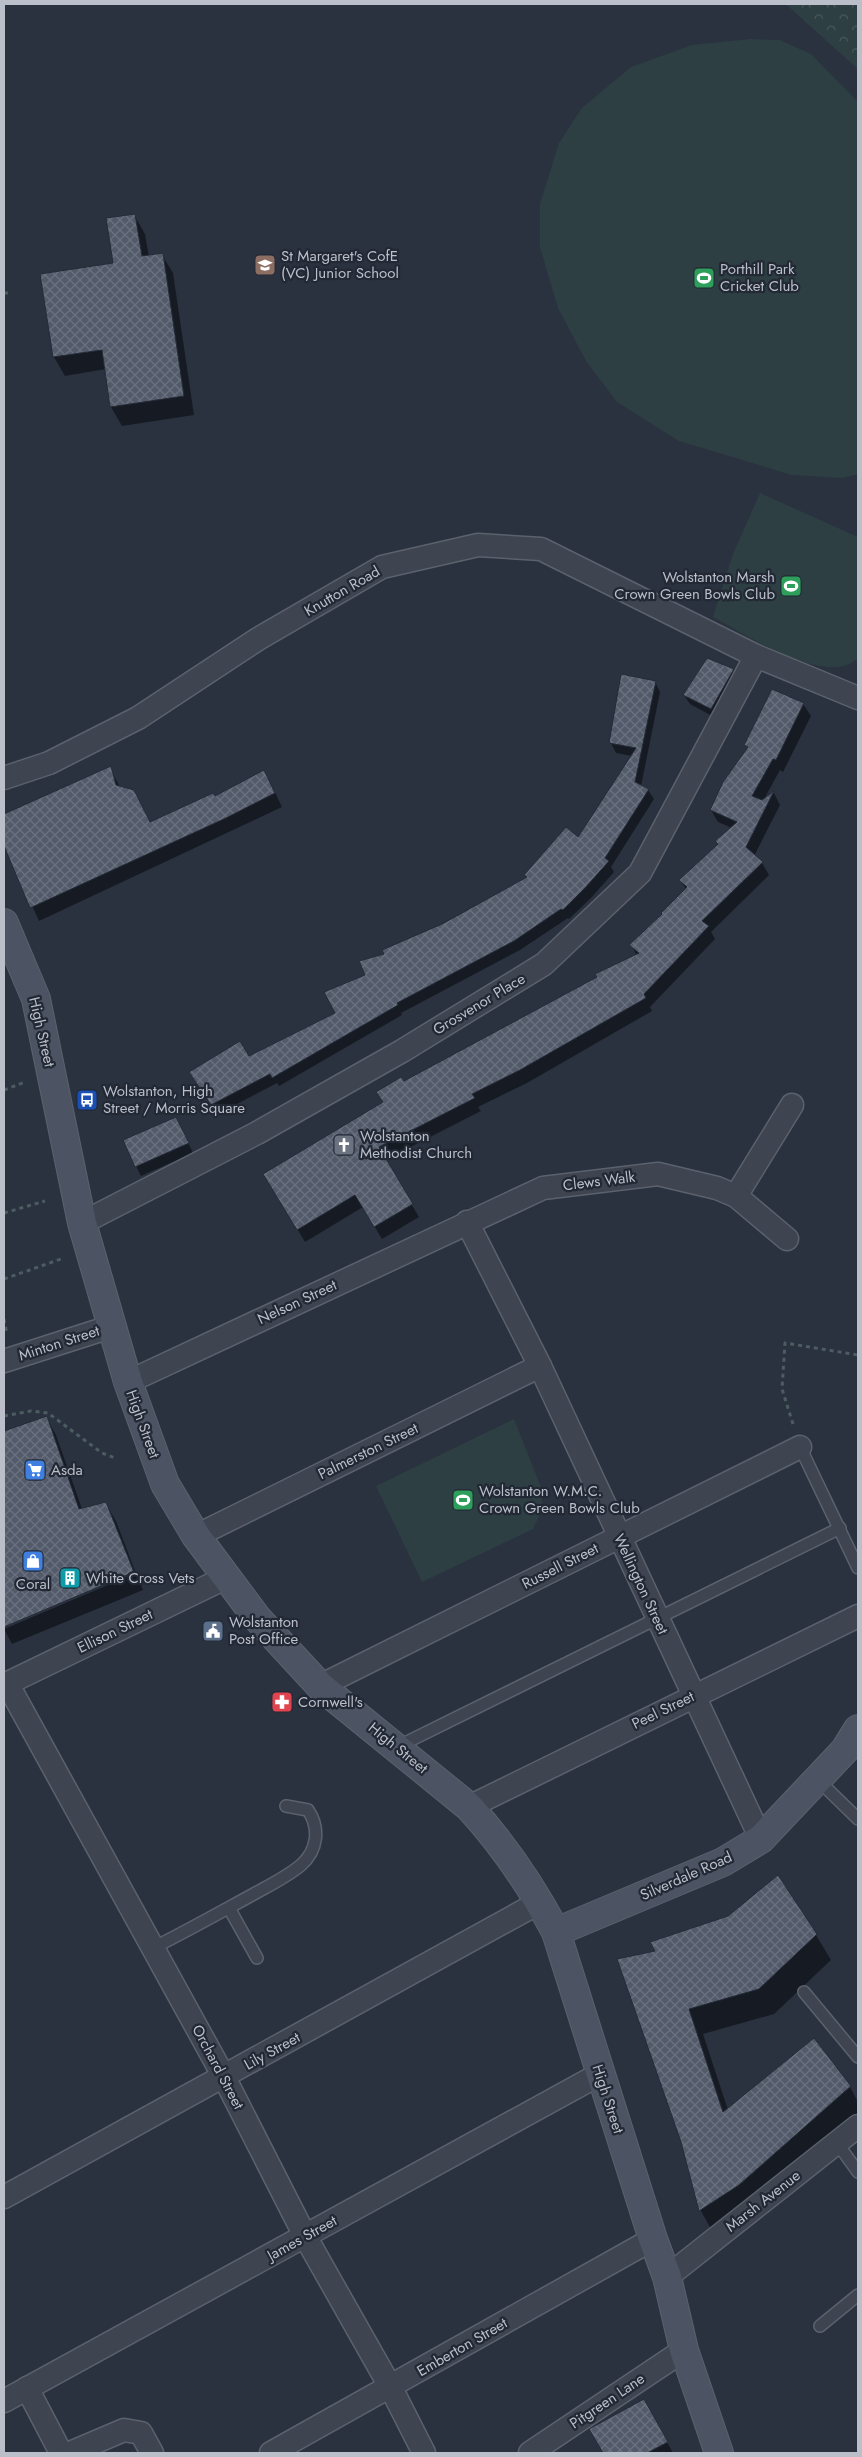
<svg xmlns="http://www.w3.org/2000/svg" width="862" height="2457" font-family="Jost,sans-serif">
  <defs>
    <pattern id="forest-crowns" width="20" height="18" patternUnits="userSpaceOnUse" patternTransform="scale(1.25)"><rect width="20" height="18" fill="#2d3f42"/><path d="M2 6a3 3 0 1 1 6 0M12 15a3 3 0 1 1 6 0" fill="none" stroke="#49595c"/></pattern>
    <pattern id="building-cross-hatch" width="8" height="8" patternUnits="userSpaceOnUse" patternTransform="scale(1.25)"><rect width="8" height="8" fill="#535b6b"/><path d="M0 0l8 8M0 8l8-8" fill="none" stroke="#6a717f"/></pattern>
  </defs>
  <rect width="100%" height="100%" fill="#2a3240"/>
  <!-- forest -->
  <polygon fill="url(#forest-crowns)" points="784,4 858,4 858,69 788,6"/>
  <!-- garden -->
  <g fill="#2d3f42">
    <polygon points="751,39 780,40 811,54 858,102 858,474 843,478 792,475 679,441 617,402 586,361 558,308 540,247 540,204 559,143 582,108 631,67 692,45"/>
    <path d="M760,493L858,537V658C826,689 744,633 713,617L733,554Z"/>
    <polygon points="514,1419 542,1490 542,1510 533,1529 422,1582 376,1486"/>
  </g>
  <!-- shadow -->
  <g fill="#0007">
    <polygon points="134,215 145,234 149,257 162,255 173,273 194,415 122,426 111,407 106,369 65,376 54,357 42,275 115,264"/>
    <polygon points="733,670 738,680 716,718 690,704 684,695"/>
    <polygon points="655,682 660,692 641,786 648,790 654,799 611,867 614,872 591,898 569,919 568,918 520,950 401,1013 402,1015 279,1086 277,1083 218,1114 196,1082 249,1058 336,1013 385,954 527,878 526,875 578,838 632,756 616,753 611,743"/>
    <polygon points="803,704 811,716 783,772 780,770 763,801 774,793 780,805 754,856 762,863 769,875 711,932 715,939 650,1007 652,1011 527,1083 478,1107 481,1111 385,1160 419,1217 382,1239 363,1207 305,1242 265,1175 384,1103 403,1083 637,956 631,945 664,914 686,889 680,880 719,845 732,828 718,822 711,810 748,749 746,745"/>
    <polygon points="110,768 120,787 150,824 214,797 272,786 282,807 39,921 4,843 4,816"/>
    <polygon points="181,1128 193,1153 141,1176 136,1166"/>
    <polygon points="46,1417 56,1435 82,1509 106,1504 116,1521 135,1571 4,1625 4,1432"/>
    <polygon points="136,1573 143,1590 12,1644 4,1629"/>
    <polygon points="816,1935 831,1960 774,2014 703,2034 728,2110 850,2087 858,2102 858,2118 715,2236 701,2211 682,2142 619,1960"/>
    <polygon points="652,2415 673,2453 604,2453 591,2430"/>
  </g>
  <!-- building -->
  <g fill="url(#building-cross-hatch)" stroke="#242b37">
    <polygon points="135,214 142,256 163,253 184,396 110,407 102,350 53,357 40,274 113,263 106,218"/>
    <polygon points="707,658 734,669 711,709 683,695"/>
    <polygon points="621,674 656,681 635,782 649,789 605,858 609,861 585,888 563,910 561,909 514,941 397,1003 398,1005 272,1078 270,1074 211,1105 189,1072 240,1041 249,1056 335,1013 324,992 365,975 359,961 384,954 382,950 442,924 527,877 524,875 566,827 578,837 636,748 609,743"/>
    <polygon points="772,689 804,703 776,760 773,759 752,796 762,800 774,791 746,847 763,862 702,921 709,926 644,994 646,998 520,1070 472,1094 475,1098 379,1147 413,1204 374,1227 355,1195 297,1230 263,1174 383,1102 376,1092 401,1077 404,1081 597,977 595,974 639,953 629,945 662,914 661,913 687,887 679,880 718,844 715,841 737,822 710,810 723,782 748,747 744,745"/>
    <polygon points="111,766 116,785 134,790 150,822 213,793 215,796 264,770 275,793 226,818 30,908 4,846 4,814"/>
    <polygon points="176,1117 189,1143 135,1167 123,1140"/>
    <polygon points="47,1416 79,1509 106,1502 134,1572 4,1627 4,1431"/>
    <polygon points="778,1875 817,1934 759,1989 689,2009 723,2112 814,2038 851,2086 739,2185 699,2211 681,2142 617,1959 655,1951 650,1942 728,1916"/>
    <polygon points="644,2399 668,2442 647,2453 603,2453 589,2429"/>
  </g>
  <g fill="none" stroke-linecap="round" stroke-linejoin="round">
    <!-- lane casing -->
    <g stroke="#5b626d" stroke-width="14">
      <g id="lane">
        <polyline points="800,1447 858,1568"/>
        <polyline points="397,1747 840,1528"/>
        <polyline points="817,1779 858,1819"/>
        <polyline points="229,1908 257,1958"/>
        <path d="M153,1948C187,1931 219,1913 252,1895C268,1886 287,1877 301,1865C318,1850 320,1828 308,1810L286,1806"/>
        <polyline points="804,1992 858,2057"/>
        <polyline points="837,2143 858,2172"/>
        <polyline points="820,2326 858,2295"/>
      </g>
    </g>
    <!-- street casing -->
    <g stroke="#5b626d" stroke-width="25">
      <g id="street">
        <polyline points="4,778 49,763 138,718 258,639 382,567 478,545 541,549 756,656 858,698"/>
        <polyline points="736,1196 792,1105"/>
        <polyline points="467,1222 540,1366 761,1839"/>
        <polyline points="82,1223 257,1133 402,1051 544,964 640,873 756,656"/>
        <polyline points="4,1361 113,1326"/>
        <polyline points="128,1382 543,1188 658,1174 717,1188 736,1196 787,1239"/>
        <polyline points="196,1536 540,1366"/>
        <polyline points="7,1683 224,2077 305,2236 391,2388 424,2453"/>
        <polyline points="4,1685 227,1577"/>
        <polyline points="320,1686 800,1447"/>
        <polyline points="469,1807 858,1616"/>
        <polyline points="4,2197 540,1902"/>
        <polyline points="667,2277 858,2126"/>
        <polyline points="27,2388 61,2453"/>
        <polyline points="4,2401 600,2074"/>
        <polyline points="70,2453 124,2430 141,2433 152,2453"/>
        <polyline points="271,2453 653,2239"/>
        <polyline points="530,2453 684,2350"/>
      </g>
    </g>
    <!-- secondary casing -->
    <g stroke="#5b626d" stroke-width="30">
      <g id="secondary">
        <path d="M4,923L36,999L82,1223L128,1382L165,1484L196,1536L257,1618L320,1686L469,1807C503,1844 532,1887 556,1932L653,2239L667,2277L684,2350L719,2453"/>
        <polyline points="556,1932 723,1862 761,1839 845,1750 858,1729"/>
      </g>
    </g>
    <!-- path -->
    <g stroke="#4c5c60" stroke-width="3" stroke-dasharray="4 4" stroke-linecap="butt">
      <polyline points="4,293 9,293"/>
      <polyline points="4,1090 25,1082"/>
      <polyline points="4,1213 45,1201"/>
      <polyline points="4,1279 61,1259"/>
      <polyline points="4,1319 7,1334"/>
      <polyline points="4,1416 31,1411 48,1413 102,1453 115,1458"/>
      <polyline points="793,1424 782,1389 785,1343 858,1355"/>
    </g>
    <!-- lane -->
    <use href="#lane" stroke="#3e4450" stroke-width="11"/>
    <!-- street -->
    <use href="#street" stroke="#3e4450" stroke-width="22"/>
    <!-- secondary -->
    <use href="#secondary" stroke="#4c5363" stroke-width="28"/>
  </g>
  <!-- icons -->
  <defs>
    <g id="school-square" transform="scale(1.125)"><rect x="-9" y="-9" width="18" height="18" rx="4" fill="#8d6e63" stroke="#222935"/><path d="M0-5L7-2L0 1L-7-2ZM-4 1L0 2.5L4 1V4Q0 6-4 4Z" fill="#fff"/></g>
    <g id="stadium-square" transform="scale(1.125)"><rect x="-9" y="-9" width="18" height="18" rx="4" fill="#2e9e5b" stroke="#222935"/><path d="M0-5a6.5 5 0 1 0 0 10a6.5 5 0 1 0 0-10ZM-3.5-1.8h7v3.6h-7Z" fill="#fff"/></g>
    <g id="bus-square" transform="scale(1.125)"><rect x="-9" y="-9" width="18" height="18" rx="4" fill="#1a4fb4" stroke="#222935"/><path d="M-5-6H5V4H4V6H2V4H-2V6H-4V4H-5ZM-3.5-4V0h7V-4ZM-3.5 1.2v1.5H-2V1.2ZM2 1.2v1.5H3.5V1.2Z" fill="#fff"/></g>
    <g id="church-square" transform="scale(1.125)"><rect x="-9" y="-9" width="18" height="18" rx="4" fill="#6b7280" stroke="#222935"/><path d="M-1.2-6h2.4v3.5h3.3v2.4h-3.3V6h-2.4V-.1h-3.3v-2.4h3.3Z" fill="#fff"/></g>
    <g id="supermarket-square" transform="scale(1.125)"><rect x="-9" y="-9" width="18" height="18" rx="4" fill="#3f7fe0" stroke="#222935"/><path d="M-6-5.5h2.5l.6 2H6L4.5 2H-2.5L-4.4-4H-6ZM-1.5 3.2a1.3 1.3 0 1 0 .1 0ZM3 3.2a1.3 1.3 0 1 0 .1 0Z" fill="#fff"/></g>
    <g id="shop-square" transform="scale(1.125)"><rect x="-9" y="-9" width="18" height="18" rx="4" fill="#3f7fe0" stroke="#222935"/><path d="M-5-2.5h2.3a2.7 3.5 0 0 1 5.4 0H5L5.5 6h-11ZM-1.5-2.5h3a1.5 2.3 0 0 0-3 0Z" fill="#fff"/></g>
    <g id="building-square" transform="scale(1.125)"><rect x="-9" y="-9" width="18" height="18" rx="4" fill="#0f9aa8" stroke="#222935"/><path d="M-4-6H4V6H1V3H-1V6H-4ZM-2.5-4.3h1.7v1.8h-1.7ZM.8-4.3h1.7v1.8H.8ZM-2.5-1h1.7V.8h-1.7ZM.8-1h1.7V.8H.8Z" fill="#fff"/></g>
    <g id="civic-square" transform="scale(1.125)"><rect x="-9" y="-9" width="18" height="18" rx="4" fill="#5c6f8a" stroke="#222935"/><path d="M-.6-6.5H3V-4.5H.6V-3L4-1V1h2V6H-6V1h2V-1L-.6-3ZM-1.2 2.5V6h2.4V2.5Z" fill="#fff"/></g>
    <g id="pharmacy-square" transform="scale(1.125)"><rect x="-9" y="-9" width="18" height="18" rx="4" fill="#e0444e" stroke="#222935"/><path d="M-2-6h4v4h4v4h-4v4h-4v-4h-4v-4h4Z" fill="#fff"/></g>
  </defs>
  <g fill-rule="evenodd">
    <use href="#school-square" x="265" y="265"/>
    <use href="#stadium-square" x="704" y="278"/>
    <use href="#stadium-square" x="791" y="586"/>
    <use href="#bus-square" x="87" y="1100"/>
    <use href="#church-square" x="344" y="1145"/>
    <use href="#supermarket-square" x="35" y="1470"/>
    <use href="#stadium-square" x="463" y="1500"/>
    <use href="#shop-square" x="33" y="1561"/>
    <use href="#building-square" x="70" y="1578"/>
    <use href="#civic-square" x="213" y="1631"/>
    <use href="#pharmacy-square" x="282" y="1702"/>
  </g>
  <g text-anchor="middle" stroke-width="4.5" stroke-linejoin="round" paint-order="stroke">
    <!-- poi labels -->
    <g font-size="15" fill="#babfca" stroke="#222935" text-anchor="start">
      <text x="281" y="261">St Margaret's CofE<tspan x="281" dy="17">(VC) Junior School</tspan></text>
      <text x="720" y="274">Porthill Park<tspan x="720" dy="17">Cricket Club</tspan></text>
      <text x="775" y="582" text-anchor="end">Wolstanton Marsh<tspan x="775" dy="17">Crown Green Bowls Club</tspan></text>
      <text x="103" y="1096">Wolstanton, High<tspan x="103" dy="17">Street / Morris Square</tspan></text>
      <text x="360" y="1141">Wolstanton<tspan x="360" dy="17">Methodist Church</tspan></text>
      <text x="51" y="1475">Asda</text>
      <text x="479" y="1496">Wolstanton W.M.C.<tspan x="479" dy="17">Crown Green Bowls Club</tspan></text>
      <text x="86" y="1583">White Cross Vets</text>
      <text x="33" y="1589" text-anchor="middle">Coral</text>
      <text x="229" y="1627">Wolstanton<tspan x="229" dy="17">Post Office</tspan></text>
      <text x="298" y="1707">Cornwell's</text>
    </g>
    <!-- street labels -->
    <g font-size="15" fill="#babfca" stroke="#222935">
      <text transform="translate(342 591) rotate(-30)" y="5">Knutton Road</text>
      <text transform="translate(479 1004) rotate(-31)" y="5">Grosvenor Place</text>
      <text transform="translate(42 1032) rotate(77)" y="5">High Street</text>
      <text transform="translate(599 1181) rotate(-7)" y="5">Clews Walk</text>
      <text transform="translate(297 1302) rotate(-25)" y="5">Nelson Street</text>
      <text transform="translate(59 1343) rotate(-18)" y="5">Minton Street</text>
      <text transform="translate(143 1424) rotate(70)" y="5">High Street</text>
      <text transform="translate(368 1451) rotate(-26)" y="5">Palmerston Street</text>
      <text transform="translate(560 1566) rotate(-27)" y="5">Russell Street</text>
      <text transform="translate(641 1584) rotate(65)" y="5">Wellington Street</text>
      <text transform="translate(115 1631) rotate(-26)" y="5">Ellison Street</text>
      <text transform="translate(663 1710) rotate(-26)" y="5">Peel Street</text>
      <text transform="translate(398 1748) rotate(39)" y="5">High Street</text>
      <text transform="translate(686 1876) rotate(-24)" y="5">Silverdale Road</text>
      <text transform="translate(272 2051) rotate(-29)" y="5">Lily Street</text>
      <text transform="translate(218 2067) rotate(62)" y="5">Orchard Street</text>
      <text transform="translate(608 2099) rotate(72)" y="5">High Street</text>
      <text transform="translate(763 2201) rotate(-38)" y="5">Marsh Avenue</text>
      <text transform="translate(302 2238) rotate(-29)" y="5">James Street</text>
      <text transform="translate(462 2347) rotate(-30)" y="5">Emberton Street</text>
      <text transform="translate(607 2401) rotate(-34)" y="5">Pitgreen Lane</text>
    </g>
  </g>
  <!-- border -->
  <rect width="862" height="2457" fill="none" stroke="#babfca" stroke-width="10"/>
</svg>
